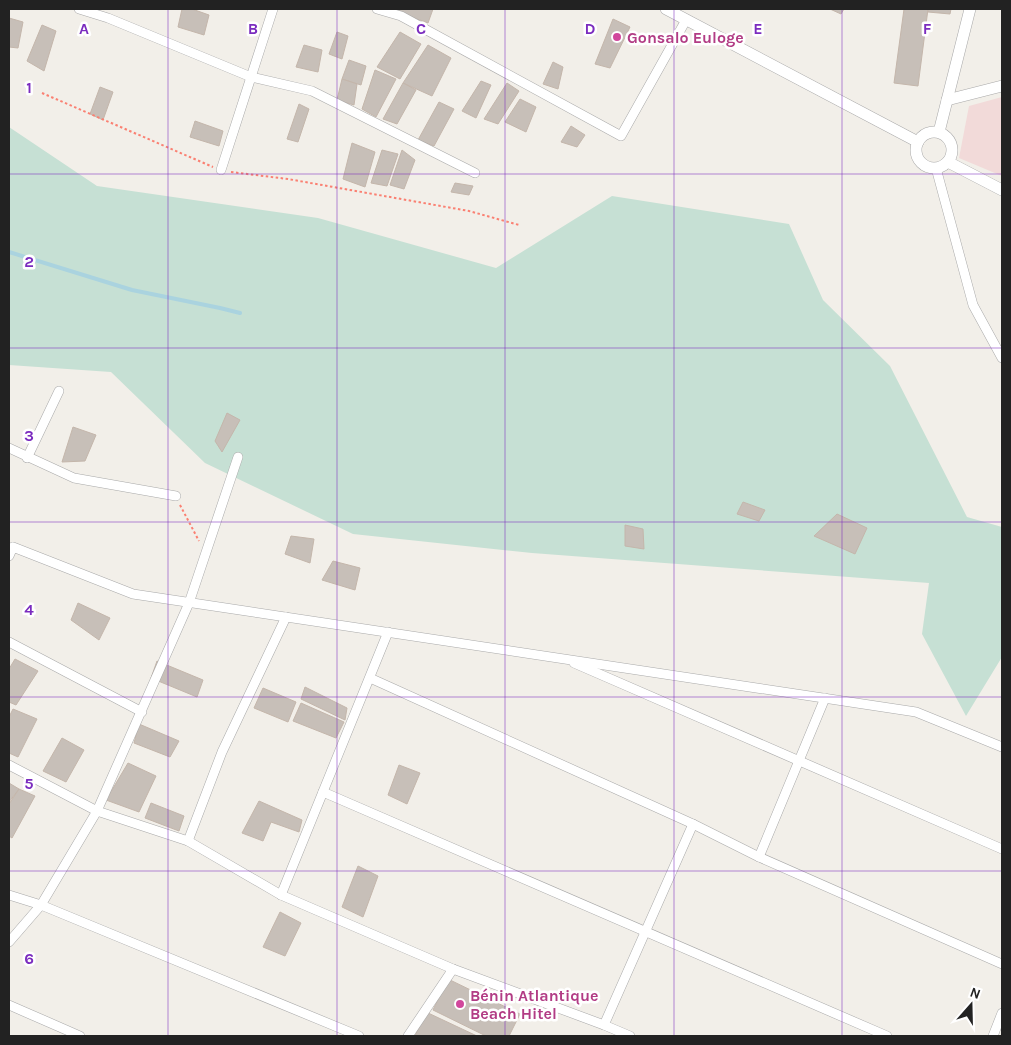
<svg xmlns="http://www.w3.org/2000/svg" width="1011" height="1045" font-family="Karla,sans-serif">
  <rect width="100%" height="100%" fill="#f2efe9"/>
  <!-- commercial -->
  <polygon fill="#f2dad9" points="1002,97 1002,176 959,158 969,106"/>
  <!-- wetland -->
  <polygon fill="#c6e0d4" points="9,127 97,186 318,218 496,268 612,196 789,224 823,300 890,366 967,517 1002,527 1002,657 966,716 922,634 929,583 532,553 353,534 205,463 111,372 9,365"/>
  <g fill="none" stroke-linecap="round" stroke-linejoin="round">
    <!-- stream -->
    <polyline stroke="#aad3df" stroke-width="4" points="9,252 132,290 220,308 240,313"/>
  </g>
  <!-- building -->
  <g fill="#c7bfb8" stroke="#c4b6ab">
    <polygon points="182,9 192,9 209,15 204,35 178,27"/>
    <polygon points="390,9 433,9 428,23"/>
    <polygon points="830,9 844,9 841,14"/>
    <polygon points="904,9 928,9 918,86 894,83"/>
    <polygon points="928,9 951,9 950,14 928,12"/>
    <polygon points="9,18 23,22 18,48 9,47"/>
    <polygon points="613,19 630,27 610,68 595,64"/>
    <polygon points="42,25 56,31 44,71 27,61"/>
    <polygon points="337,32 348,36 342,59 329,54"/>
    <polygon points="400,32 421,44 400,79 377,67"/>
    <polygon points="304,45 322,50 318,72 296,67"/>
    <polygon points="428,45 451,58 432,96 403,83"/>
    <polygon points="349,60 366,66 361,85 342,79"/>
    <polygon points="553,62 563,67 558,89 543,84"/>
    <polygon points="375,70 396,79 376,117 362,109"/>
    <polygon points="342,79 357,84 354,105 337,100"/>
    <polygon points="481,81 491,85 476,118 462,111"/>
    <polygon points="403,83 416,90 397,124 383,119"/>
    <polygon points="507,83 519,91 498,124 484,119"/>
    <polygon points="100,87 113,92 103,120 90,114"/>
    <polygon points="520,99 536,107 526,132 505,122"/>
    <polygon points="439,102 454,109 434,146 418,140"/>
    <polygon points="299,104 309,109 298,142 287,139"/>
    <polygon points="195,121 223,131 219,146 190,137"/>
    <polygon points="571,126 585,135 577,147 561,142"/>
    <polygon points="352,143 375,152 365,187 343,179"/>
    <polygon points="382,150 398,154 387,186 371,183"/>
    <polygon points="402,150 415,160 404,189 390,185"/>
    <polygon points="455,183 473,186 469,195 451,192"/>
    <polygon points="227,413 240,420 222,452 215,441"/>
    <polygon points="73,427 96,435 85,461 62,462"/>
    <polygon points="743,502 765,510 759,521 737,514"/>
    <polygon points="837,514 867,528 855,554 814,536"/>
    <polygon points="625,525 643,529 644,549 625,546"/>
    <polygon points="291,536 314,539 310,563 285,554"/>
    <polygon points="333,561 360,568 355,590 322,580"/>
    <polygon points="78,603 110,618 99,640 71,620"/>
    <polygon points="15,659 38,671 16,705 9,702 9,669"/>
    <polygon points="157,661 203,680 197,697 151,678"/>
    <polygon points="305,687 347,708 345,720 301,699"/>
    <polygon points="263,688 296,702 288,722 254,708"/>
    <polygon points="301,703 344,722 336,738 293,721"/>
    <polygon points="13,709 37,719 18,757 9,753 9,717"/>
    <polygon points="139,724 179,741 170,757 134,743"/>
    <polygon points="62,738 84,750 66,782 43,771"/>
    <polygon points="128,763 156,776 139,812 106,800"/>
    <polygon points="399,765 420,773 407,804 388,795"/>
    <polygon points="9,783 19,789 9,802"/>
    <polygon points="19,789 35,796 12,838 9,836 9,804"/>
    <polygon points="259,801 302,820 299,832 271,822 263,841 242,833"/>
    <polygon points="151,803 184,816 179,831 145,818"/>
    <polygon points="358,866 378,876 363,917 342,907"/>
    <polygon points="280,912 301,923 285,956 263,947"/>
    <polygon points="448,979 520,1014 509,1036 486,1036 433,1010"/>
    <polygon points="426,1012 477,1036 415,1036"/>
  </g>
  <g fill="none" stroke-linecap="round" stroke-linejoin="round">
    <!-- minor casing -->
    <g stroke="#a9a9a9" stroke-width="10">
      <g id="minor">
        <polyline points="79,9 108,18 251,77 312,91 475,173"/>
        <polyline points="377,9 401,16 621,136 686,20"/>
        <polyline points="936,168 973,305 1002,358"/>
        <polyline points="221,170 273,9"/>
        <polyline points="9,448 74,478 176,496"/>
        <polyline points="27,458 59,391"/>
        <polyline points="9,556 13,547 133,594 916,712 1002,747"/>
        <polyline points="9,642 142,712"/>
        <polyline points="574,663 1002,849"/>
        <polyline points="370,678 693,824 759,857 1002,964"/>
        <polyline points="9,765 97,811 188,841 281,895 453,969 604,1025 630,1036"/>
        <polyline points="323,792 887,1036"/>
        <polyline points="188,841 222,752 286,617"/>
        <polyline points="759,857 825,698"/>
        <polyline points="9,895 41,905 359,1036"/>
        <polyline points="281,895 388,632"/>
        <polyline points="9,942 41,905 97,811 189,603 238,457"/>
        <polyline points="9,1005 80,1036"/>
        <polyline points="604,1025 693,824"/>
        <polyline points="408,1036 453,969"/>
        <polyline points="993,1036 1002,1013"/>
      </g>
    </g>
    <!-- tertiary casing -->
    <g stroke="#a9a9a9" stroke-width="12">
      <g id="tertiary">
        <polyline points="666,9 918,142"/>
        <polyline points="947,100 1002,86"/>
        <circle cx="934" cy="150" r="18"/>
        <polyline points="939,132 970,9"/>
        <polyline points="948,162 1002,190"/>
      </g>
    </g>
    <!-- path -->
    <g stroke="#fa8072" stroke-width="2" stroke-dasharray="2.5 2.5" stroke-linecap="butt">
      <polyline points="42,93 213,167"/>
      <polyline points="231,172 288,179 469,211 519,225"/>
      <polyline points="180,505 199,541"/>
    </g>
    <!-- minor -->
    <use href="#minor" stroke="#fff" stroke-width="9"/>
    <!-- tertiary -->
    <use href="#tertiary" stroke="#fff" stroke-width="11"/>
  </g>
  <!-- grid -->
  <path fill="none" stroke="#7b2cbf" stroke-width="1" stroke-opacity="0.55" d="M168,9V1036M337,9V1036M505,9V1036M674,9V1036M842,9V1036M9,174H1002M9,348H1002M9,522H1002M9,697H1002M9,871H1002"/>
  <!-- markers -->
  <g fill="#d1479c" stroke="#fff" stroke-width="2">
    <circle cx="617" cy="37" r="5"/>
    <circle cx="460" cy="1004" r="5"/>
  </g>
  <g text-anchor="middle" stroke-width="5" stroke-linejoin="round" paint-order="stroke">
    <!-- hotel labels -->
    <g font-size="16" font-weight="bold" fill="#b23c85" stroke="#fff" text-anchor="start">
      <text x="627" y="43">Gonsalo Euloge</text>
      <text x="470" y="1001">Bénin Atlantique<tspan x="470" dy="18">Beach Hitel</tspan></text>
    </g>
  </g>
  <g font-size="16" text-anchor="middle" font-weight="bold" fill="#7b2cbf" stroke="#fff" stroke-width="5" stroke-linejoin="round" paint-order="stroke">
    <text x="84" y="34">A</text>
    <text x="253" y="34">B</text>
    <text x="421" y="34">C</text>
    <text x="590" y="34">D</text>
    <text x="758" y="34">E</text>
    <text x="927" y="34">F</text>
    <text x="29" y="93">1</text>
    <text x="29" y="267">2</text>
    <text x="29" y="441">3</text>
    <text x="29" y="615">4</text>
    <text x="29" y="789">5</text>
    <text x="29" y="964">6</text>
  </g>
  <!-- border -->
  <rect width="1011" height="1045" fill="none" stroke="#222222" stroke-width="20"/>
  <!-- north arrow -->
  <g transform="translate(971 1005) rotate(20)" stroke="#ffffff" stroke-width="4" paint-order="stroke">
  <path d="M0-4L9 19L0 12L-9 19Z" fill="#222222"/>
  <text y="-8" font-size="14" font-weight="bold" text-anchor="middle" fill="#222222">N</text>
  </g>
</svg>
